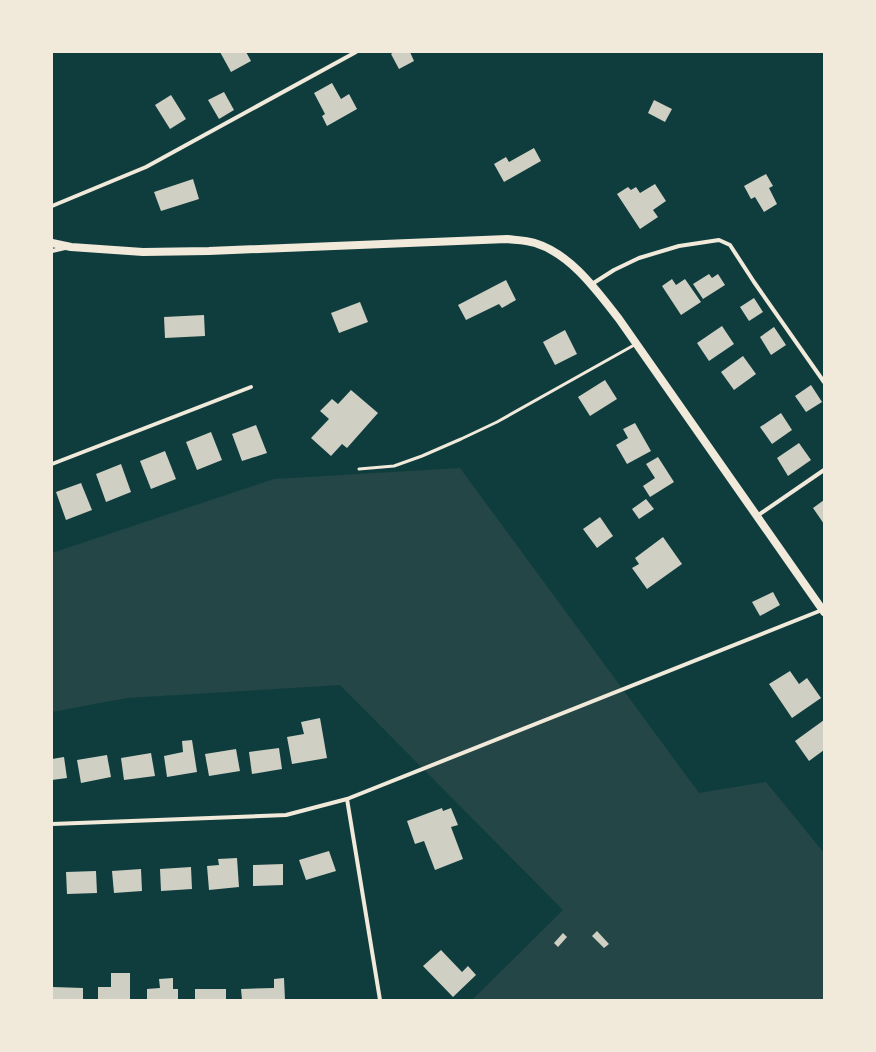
<svg xmlns="http://www.w3.org/2000/svg" width="876" height="1052" font-family="'Work Sans',sans-serif">
  <rect width="100%" height="100%" fill="#0f3d3e"/>
  <!-- green -->
  <polygon fill="#244646" points="460,468 699,793 766,782 824,853 824,1000 472,1000 563,910 340,685 127,698 52,712 52,553 274,479"/>
  <!-- building -->
  <g fill="#cfcfc3">
    <polygon points="220,52 246,52 251,61 231,72"/>
    <polygon points="394,52 410,52 414,61 399,69 391,54"/>
    <polygon points="332,83 341,99 349,94 357,109 327,126 322,116 325,114 314,93"/>
    <polygon points="224,92 234,110 219,119 208,100"/>
    <polygon points="171,95 186,119 170,129 155,105"/>
    <polygon points="654,100 672,109 665,122 648,113"/>
    <polygon points="534,148 541,161 504,182 494,164 506,157 509,162"/>
    <polygon points="766,174 773,186 769,188 777,204 764,212 755,197 751,199 744,186"/>
    <polygon points="193,179 199,199 161,211 154,192"/>
    <polygon points="655,184 666,201 653,210 658,217 640,229 617,194 628,187 631,190 636,187 640,193"/>
    <polygon points="709,274 712,278 718,274 725,285 703,299 693,284"/>
    <polygon points="672,279 676,285 685,279 701,302 681,315 662,286"/>
    <polygon points="506,280 516,300 502,308 499,304 466,320 458,305"/>
    <polygon points="754,298 763,312 749,321 740,307"/>
    <polygon points="360,302 368,322 339,333 331,313"/>
    <polygon points="204,315 205,336 165,338 164,317"/>
    <polygon points="722,326 734,344 709,361 697,343"/>
    <polygon points="774,327 786,345 771,355 760,337"/>
    <polygon points="565,330 577,354 555,365 543,342"/>
    <polygon points="743,356 756,374 734,390 721,372"/>
    <polygon points="605,380 617,399 590,416 578,397"/>
    <polygon points="811,385 822,402 806,412 795,396"/>
    <polygon points="351,390 378,413 347,448 342,444 331,456 311,438 329,419 320,411 332,399 338,404"/>
    <polygon points="781,413 792,430 772,444 760,427"/>
    <polygon points="635,423 651,451 627,464 616,445 628,438 623,429"/>
    <polygon points="256,425 267,453 242,461 232,434"/>
    <polygon points="211,432 222,460 197,470 186,442"/>
    <polygon points="799,443 811,460 788,476 777,458"/>
    <polygon points="165,451 176,479 151,489 140,461"/>
    <polygon points="658,457 674,482 650,497 643,486 655,478 646,464"/>
    <polygon points="121,464 131,492 106,502 96,474"/>
    <polygon points="81,483 92,510 66,520 56,492"/>
    <polygon points="646,499 654,509 639,519 632,509"/>
    <polygon points="824,500 824,524 813,508"/>
    <polygon points="600,517 613,536 597,548 583,529"/>
    <polygon points="663,537 682,564 647,589 632,568 639,564 635,558"/>
    <polygon points="773,592 780,605 760,616 752,602"/>
    <polygon points="790,671 799,684 807,678 821,698 792,718 769,684"/>
    <polygon points="320,718 327,758 292,764 287,737 304,734 301,722"/>
    <polygon points="824,720 824,750 809,761 795,741"/>
    <polygon points="192,740 197,772 167,777 164,756 183,752 182,741"/>
    <polygon points="279,748 282,769 252,774 249,752"/>
    <polygon points="236,749 240,771 209,776 205,754"/>
    <polygon points="151,753 155,776 124,780 121,758"/>
    <polygon points="107,755 111,777 81,783 77,760"/>
    <polygon points="64,757 67,778 52,780 52,759"/>
    <polygon points="442,808 443,811 451,808 458,825 451,827 463,859 435,870 424,841 415,844 407,821"/>
    <polygon points="329,851 336,871 306,880 299,860"/>
    <polygon points="237,858 239,887 209,890 207,866 219,865 218,859"/>
    <polygon points="283,864 283,885 253,886 253,865"/>
    <polygon points="191,867 192,889 161,891 160,869"/>
    <polygon points="141,869 142,891 114,893 112,871"/>
    <polygon points="96,871 97,893 67,894 66,872"/>
    <polygon points="597,931 609,944 604,948 592,936"/>
    <polygon points="563,933 567,937 558,947 554,943"/>
    <polygon points="441,950 462,972 468,966 476,975 453,997 423,966"/>
    <polygon points="111,973 130,973 130,1000 98,1000 98,987 111,987"/>
    <polygon points="173,978 173,989 178,989 178,1000 147,1000 147,989 160,988 159,979"/>
    <polygon points="284,978 285,1000 242,1000 241,989 274,988 274,979"/>
    <polygon points="53,987 83,988 83,1000 52,1000"/>
    <rect x="195" y="989" width="31" height="11"/>
  </g>
  <g fill="none" stroke-linecap="round" stroke-linejoin="round">
    <!-- service -->
    <polyline stroke="#f1e9da" stroke-width="3" points="359,469 394,466 422,456 461,439 497,422 636,344"/>
    <!-- minor -->
    <g stroke="#f1e9da" stroke-width="4">
      <polyline points="52,206 146,167 356,52"/>
      <polyline points="52,251 65,248"/>
      <polyline points="592,284 614,270 639,258 679,246 719,240 730,245 754,282 824,382"/>
      <polyline points="52,464 251,387"/>
      <polyline points="757,516 824,470"/>
      <polyline points="347,799 380,1000"/>
      <polyline points="52,824 286,815 347,799 822,610"/>
    </g>
    <!-- secondary -->
    <path stroke="#f1e9da" stroke-width="8" d="M52,243L71,247L143,252L209,251L507,239C516,240 526,240 535,243C571,254 597,291 619,319L824,612"/>
  </g>
  <!-- border -->
  <rect width="876" height="1052" fill="none" stroke="#f1e9da" stroke-width="106"/>
</svg>
